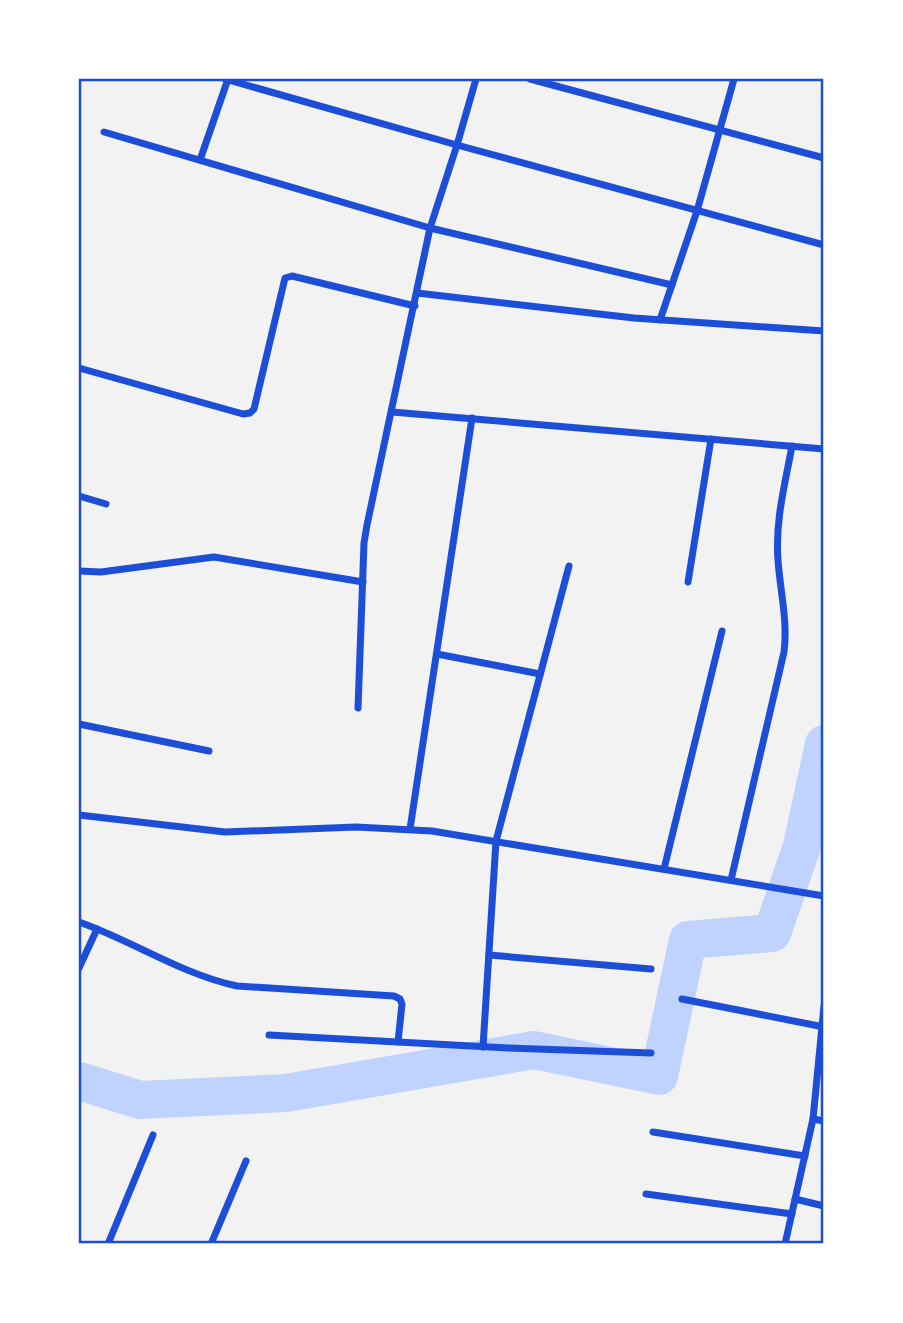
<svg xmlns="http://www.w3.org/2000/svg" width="903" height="1323" font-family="Rubik,sans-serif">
  <rect width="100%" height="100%" fill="#f2f2f2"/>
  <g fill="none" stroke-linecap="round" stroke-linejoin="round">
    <!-- river -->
    <polyline stroke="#bfd3fe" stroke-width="38" points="79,1081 140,1100 286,1093 534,1050 659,1076 688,940 772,933 802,846 824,744"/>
    <!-- minor -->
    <g stroke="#1d4ed8" stroke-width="7">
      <polyline points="225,79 457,145 824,245"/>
      <polyline points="530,79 824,158"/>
      <polyline points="104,132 430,228 672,285"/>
      <polyline points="200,160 228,79"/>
      <polyline points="417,293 634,318 824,331"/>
      <polyline points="660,320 697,211 734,79"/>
      <polyline points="79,368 243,414 250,413 254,409 285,278 292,276 415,306"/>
      <polyline points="392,412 824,449"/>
      <polyline points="79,496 106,504"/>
      <polyline points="79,571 101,572 214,557 363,582"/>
      <polyline points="688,582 711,439"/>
      <polyline points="437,654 540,674"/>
      <polyline points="358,708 364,543 367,525 430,228 457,145 476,79"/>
      <polyline points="79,724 209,751"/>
      <polyline points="79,815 225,832 356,827 432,831 824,896"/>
      <polyline points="410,829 472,418"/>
      <polyline points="664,869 722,631"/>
      <path d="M731,880L784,652C788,621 780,590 778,560C775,521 785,484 792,446"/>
      <path d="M79,922C133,941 181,974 237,986L394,996L400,999L402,1004L398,1042"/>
      <polyline points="489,955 651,969"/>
      <polyline points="79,968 97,929"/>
      <polyline points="682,999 824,1027"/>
      <polyline points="269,1035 508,1048 651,1053"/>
      <polyline points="483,1047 496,841 569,566"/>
      <polyline points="813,1119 824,1121"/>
      <polyline points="653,1132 805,1156"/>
      <polyline points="646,1194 792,1214"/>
      <polyline points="795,1199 824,1206"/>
      <polyline points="108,1244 153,1135"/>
      <polyline points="211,1244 246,1161"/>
      <polyline points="785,1244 813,1119 824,1006"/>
    </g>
  </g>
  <!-- border -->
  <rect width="903" height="1323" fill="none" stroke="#ffffff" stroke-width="161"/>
  <rect x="80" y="80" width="742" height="1162" fill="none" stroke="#1d4ed8" stroke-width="2.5"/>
</svg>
